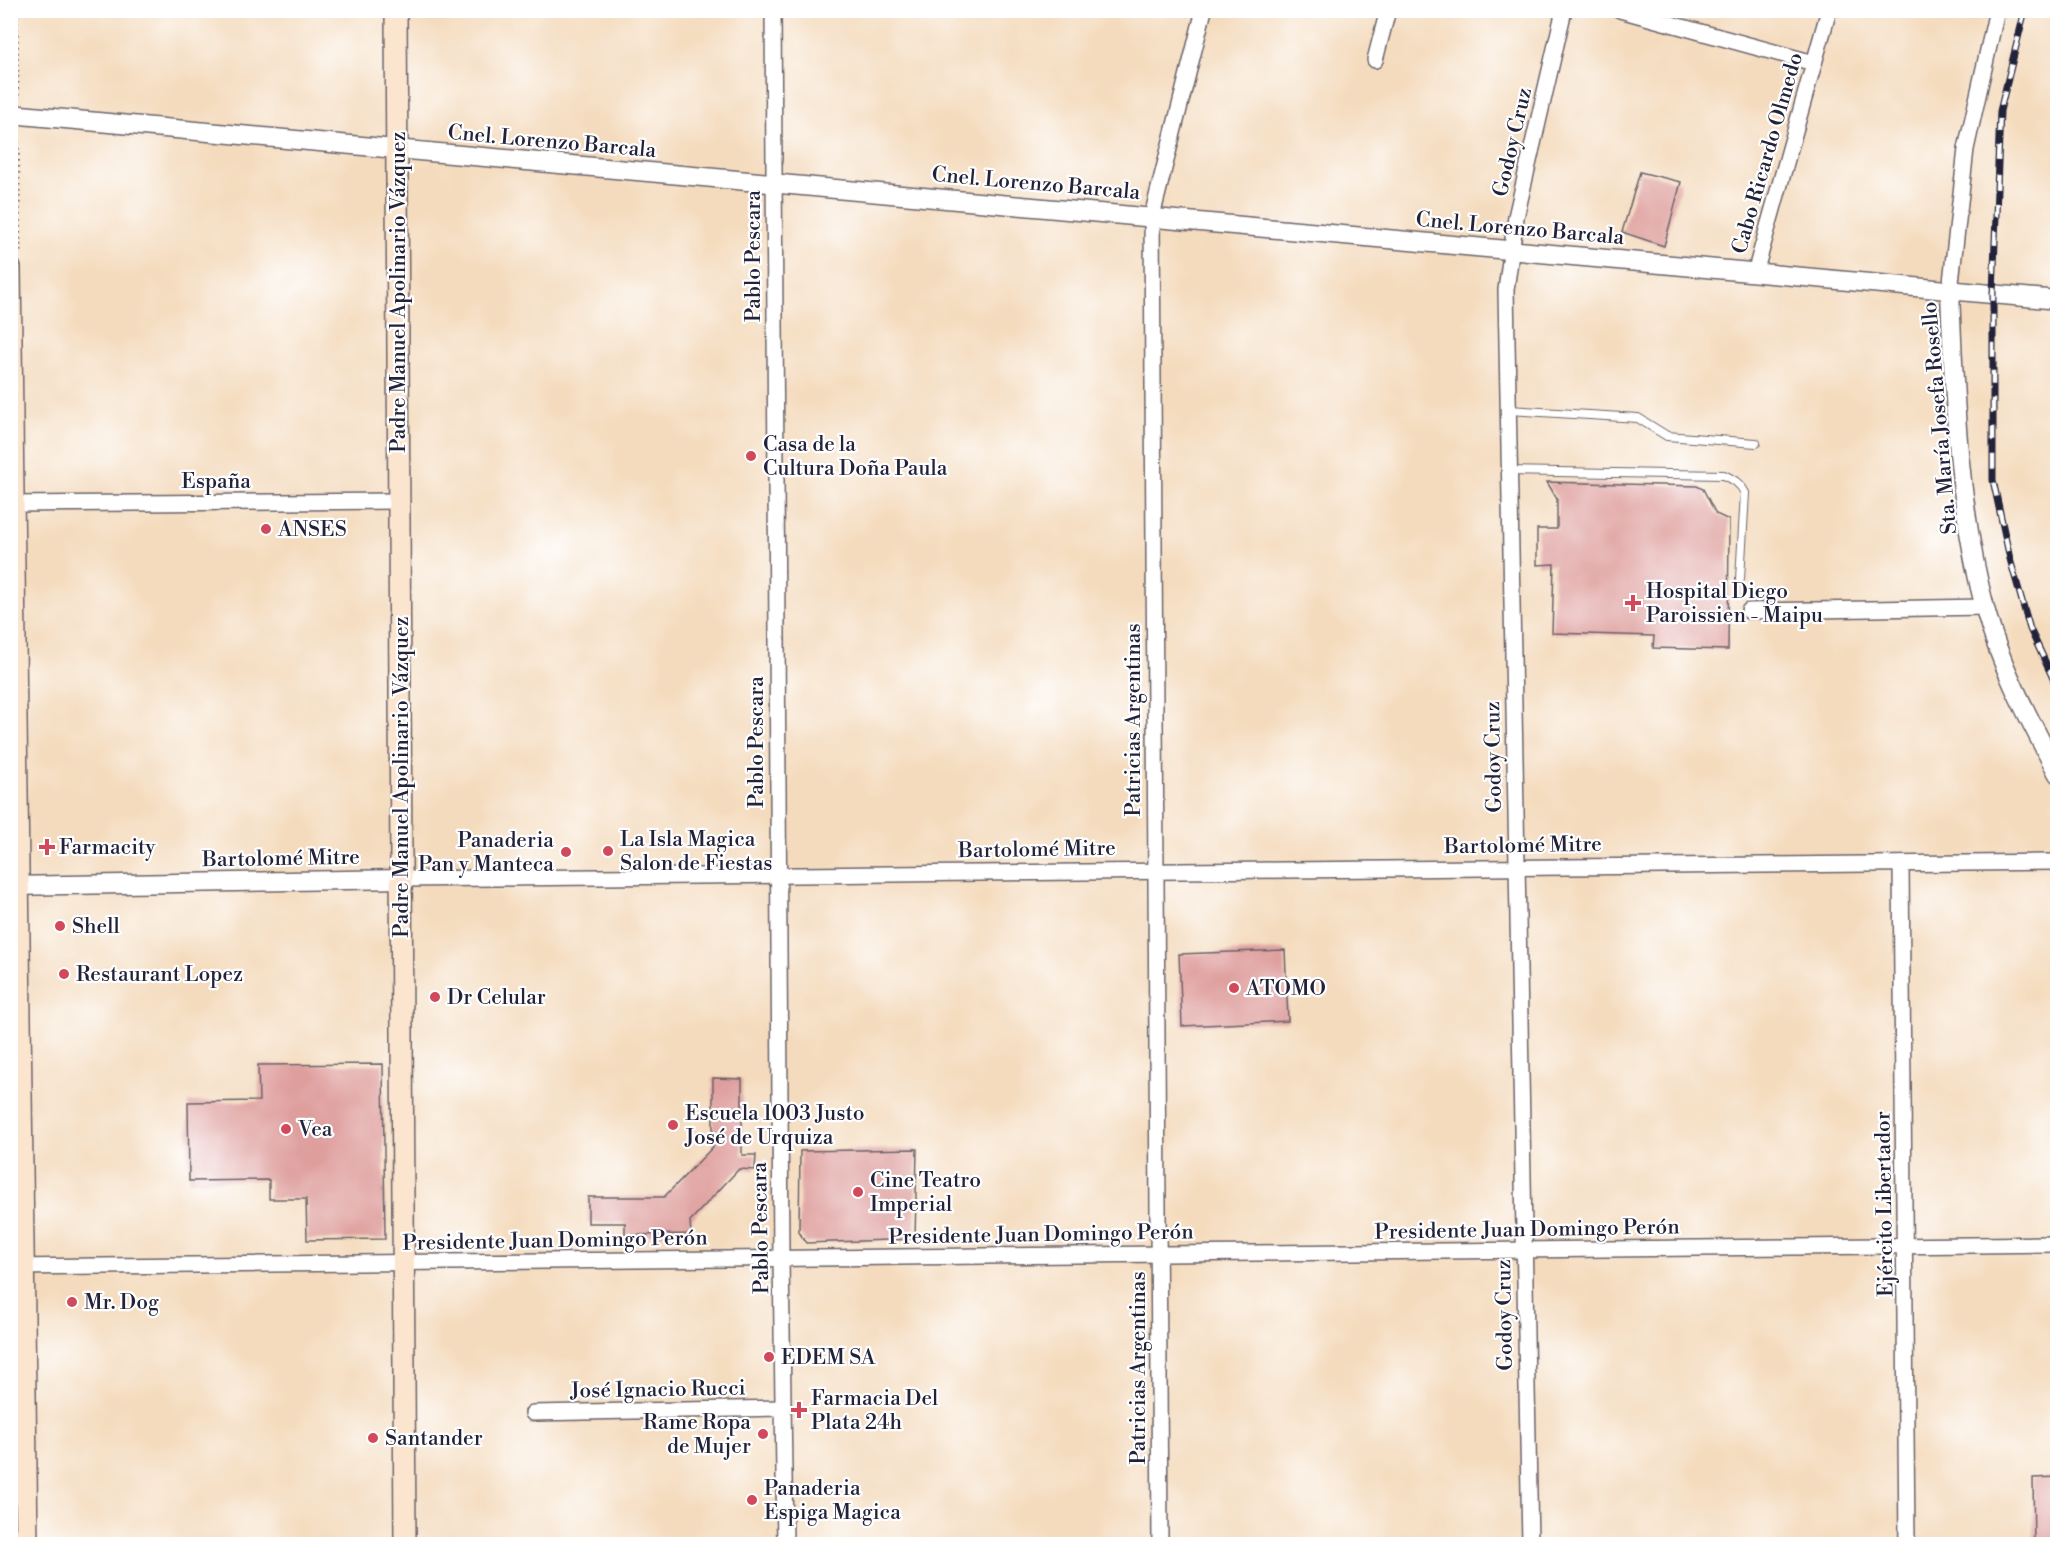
<svg xmlns="http://www.w3.org/2000/svg" width="2068" height="1555" font-family="'Libre Bodoni',serif">
  <rect width="100%" height="100%" fill="#fff"/>
  <filter id="ink" filterUnits="userSpaceOnUse"><feTurbulence type="fractalNoise" baseFrequency=".0167" numOctaves="2"/><feDisplacementMap in="SourceGraphic" scale="12" xChannelSelector="R" yChannelSelector="G"/><feConvolveMatrix kernelMatrix="1 2 1 2 8 2 1 2 1" color-interpolation-filters="sRGB"/></filter>
  <filter id="wash" filterUnits="userSpaceOnUse"><feTurbulence type="fractalNoise" baseFrequency=".008" numOctaves="4" result="noise"/><feDisplacementMap in="SourceGraphic" scale="24" xChannelSelector="R" yChannelSelector="G"/><feGaussianBlur stdDeviation="1.35" result="paint"/><feColorMatrix in="noise" values="0 0 0 0 0 0 0 0 0 0 0 0 0 0 0 0 0 1.4 0 .05"/><feComposite in="paint" operator="in"/></filter>
  <g filter="url(#wash)">
    <rect width="100%" height="100%" fill="#f4dbbe"/>
    <g id="blocks">
      <!-- building -->
      <g fill="#de9e9c">
        <polygon points="1640,172 1681,182 1664,246 1622,232"/>
        <polygon points="1547,482 1697,486 1703,489 1716,514 1729,520 1728,650 1653,648 1654,636 1552,633 1554,564 1537,565 1537,529 1557,529 1557,499"/>
        <polygon points="1285,950 1288,1021 1182,1026 1179,954"/>
        <polygon points="383,1064 385,1239 307,1240 306,1199 269,1199 269,1180 189,1181 188,1102 259,1101 258,1065"/>
        <polygon points="713,1078 742,1079 742,1155 756,1155 755,1170 739,1169 690,1221 691,1234 625,1235 625,1223 588,1223 588,1197 664,1197 713,1147"/>
        <polygon points="917,1149 915,1239 806,1243 799,1232 800,1151"/>
        <polygon points="2058,1477 2058,1545 2034,1545 2033,1478"/>
      </g>
    </g>
  </g>
  <g filter="url(#ink)">
    <use href="#blocks" fill-opacity="0" stroke="#6c6369" stroke-width="1.5"/>
    <g fill="none" stroke-linecap="round" stroke-linejoin="round">
      <!-- service casing -->
      <g stroke="#6c6369" stroke-width="10">
        <g id="service">
          <polyline points="1509,410 1638,418 1667,436 1756,443"/>
          <path d="M1510,471L1724,475C1734,480 1740,483 1745,493L1740,579"/>
        </g>
      </g>
      <!-- minor casing -->
      <g stroke="#6c6369" stroke-width="18">
        <g id="minor">
          <polyline points="773,10 781,1258 785,1544"/>
          <polyline points="1620,10 1814,63"/>
          <polyline points="1375,60 1388,10"/>
          <polyline points="1755,273 1829,10"/>
          <polyline points="1950,291 1966,149 1997,10"/>
          <polyline points="10,504 400,501"/>
          <polyline points="1749,611 1985,607"/>
          <polyline points="1901,864 1907,1544"/>
          <polyline points="402,879 2058,862"/>
          <polyline points="10,1267 2058,1244"/>
          <polyline points="533,1413 783,1408"/>
          <polyline points="1160,1544 1152,216 1204,10"/>
          <polyline points="1530,1544 1506,290 1516,217 1564,10"/>
        </g>
      </g>
      <!-- tertiary casing -->
      <g stroke="#6c6369" stroke-width="21">
        <g id="tertiary">
          <polyline points="10,114 2058,300"/>
          <path d="M1950,291C1954,398 1958,508 1986,612C2001,668 2031,722 2058,774"/>
          <polyline points="10,886 402,879"/>
        </g>
      </g>
      <!-- secondary casing -->
      <g stroke="#6c6369" stroke-width="24">
        <g id="secondary">
          <polyline points="396,10 405,1544"/>
          <polyline points="10,268 27,1544"/>
        </g>
      </g>
      <!-- path -->
      <g stroke="#6c6369" stroke-width="3" stroke-dasharray="1.5 4.5" stroke-linecap="butt">
        <polyline points="17,10 18,97"/>
        <polyline points="18,130 20,253"/>
      </g>
      <!-- service -->
      <use href="#service" stroke="#fff" stroke-width="8"/>
      <!-- minor -->
      <use href="#minor" stroke="#fff" stroke-width="15"/>
      <!-- tertiary -->
      <use href="#tertiary" stroke="#fff" stroke-width="18"/>
      <!-- secondary -->
      <use href="#secondary" stroke="#fbe5cf" stroke-width="21"/>
      <!-- rail casing -->
      <g stroke="#22223b" stroke-width="7">
        <polyline id="rail" points="2025,10 2000,111 1993,294 1993,480 2010,559 2030,629 2058,689"/>
      </g>
      <!-- rail -->
      <use href="#rail" stroke="#fff" stroke-width="4.5" stroke-dasharray="14" stroke-linecap="butt"/>
    </g>
  </g>
  <!-- markers -->
  <g fill="#d1495b" stroke="#fff" stroke-width="2">
    <circle cx="751" cy="456" r="6"/>
    <circle cx="266" cy="529" r="6"/>
    <path d="M1630 594h6v6h6v6h-6v6h-6v-6h-6v-6h6z"/>
    <path d="M44 838h6v6h6v6h-6v6h-6v-6h-6v-6h6z"/>
    <circle cx="608" cy="851" r="6"/>
    <circle cx="566" cy="852" r="6"/>
    <circle cx="60" cy="926" r="6"/>
    <circle cx="64" cy="974" r="6"/>
    <circle cx="1234" cy="988" r="6"/>
    <circle cx="435" cy="997" r="6"/>
    <circle cx="673" cy="1125" r="6"/>
    <circle cx="286" cy="1129" r="6"/>
    <circle cx="858" cy="1192" r="6"/>
    <circle cx="72" cy="1302" r="6"/>
    <circle cx="769" cy="1357" r="6"/>
    <path d="M796 1401h6v6h6v6h-6v6h-6v-6h-6v-6h6z"/>
    <circle cx="763" cy="1434" r="6"/>
    <circle cx="373" cy="1438" r="6"/>
    <circle cx="752" cy="1500" r="6"/>
  </g>
  <g text-anchor="middle" stroke-width="4.5" stroke-linejoin="round" paint-order="stroke">
    <!-- street labels -->
    <g font-size="21" fill="#22223b" stroke="#fff">
      <text transform="translate(552 141) rotate(5)" y="7">Cnel. Lorenzo Barcala</text>
      <text transform="translate(1512 142) rotate(-77)" y="7">Godoy Cruz</text>
      <text transform="translate(1767 153) rotate(-74)" y="7">Cabo Ricardo Olmedo</text>
      <text transform="translate(1036 183) rotate(5)" y="7">Cnel. Lorenzo Barcala</text>
      <text transform="translate(1520 228) rotate(5)" y="7">Cnel. Lorenzo Barcala</text>
      <text transform="translate(753 256) rotate(-90)" y="7">Pablo Pescara</text>
      <text transform="translate(398 292) rotate(-90)" y="7">Padre Manuel Apolinario Vázquez</text>
      <text transform="translate(1939 418) rotate(-95)" y="7">Sta. María Josefa Rosello</text>
      <text x="216" y="488">España</text>
      <text transform="translate(1133 720) rotate(-90)" y="7">Patricias Argentinas</text>
      <text transform="translate(756 742) rotate(-90)" y="7">Pablo Pescara</text>
      <text transform="translate(1493 757) rotate(-91)" y="7">Godoy Cruz</text>
      <text transform="translate(401 777) rotate(-90)" y="7">Padre Manuel Apolinario Vázquez</text>
      <text transform="translate(1523 845) rotate(-1)" y="7">Bartolomé Mitre</text>
      <text transform="translate(1037 849) rotate(-1)" y="7">Bartolomé Mitre</text>
      <text transform="translate(281 858) rotate(-1)" y="7">Bartolomé Mitre</text>
      <text transform="translate(1884 1204) rotate(-91)" y="7">Ejército Libertador</text>
      <text transform="translate(760 1228) rotate(-91)" y="7">Pablo Pescara</text>
      <text transform="translate(1527 1229) rotate(-1)" y="7">Presidente Juan Domingo Perón</text>
      <text transform="translate(1041 1234) rotate(-1)" y="7">Presidente Juan Domingo Perón</text>
      <text transform="translate(555 1240) rotate(-1)" y="7">Presidente Juan Domingo Perón</text>
      <text transform="translate(1504 1315) rotate(-91)" y="7">Godoy Cruz</text>
      <text transform="translate(1138 1368) rotate(-90)" y="7">Patricias Argentinas</text>
      <text transform="translate(658 1389) rotate(-1)" y="7">José Ignacio Rucci</text>
    </g>
    <!-- poi labels -->
    <g font-size="21" fill="#22223b" stroke="#fff" text-anchor="start">
      <text x="763" y="451">Casa de la<tspan x="763" dy="24">Cultura Doña Paula</tspan></text>
      <text x="278" y="536">ANSES</text>
      <text x="1646" y="598">Hospital Diego<tspan x="1646" dy="24">Paroissien - Maipu</tspan></text>
      <text x="620" y="846">La Isla Magica<tspan x="620" dy="24">Salon de Fiestas</tspan></text>
      <text x="554" y="847" text-anchor="end">Panaderia<tspan x="554" dy="24">Pan y Manteca</tspan></text>
      <text x="59" y="854">Farmacity</text>
      <text x="72" y="933">Shell</text>
      <text x="76" y="981">Restaurant Lopez</text>
      <text x="1246" y="995">ATOMO</text>
      <text x="447" y="1004">Dr Celular</text>
      <text x="685" y="1120">Escuela 1003 Justo<tspan x="685" dy="24">José de Urquiza</tspan></text>
      <text x="298" y="1136">Vea</text>
      <text x="870" y="1187">Cine Teatro<tspan x="870" dy="24">Imperial</tspan></text>
      <text x="84" y="1309">Mr. Dog</text>
      <text x="781" y="1364">EDEM SA</text>
      <text x="811" y="1405">Farmacia Del<tspan x="811" dy="24">Plata 24h</tspan></text>
      <text x="751" y="1429" text-anchor="end">Rame Ropa<tspan x="751" dy="24">de Mujer</tspan></text>
      <text x="385" y="1445">Santander</text>
      <text x="764" y="1495">Panaderia<tspan x="764" dy="24">Espiga Magica</tspan></text>
    </g>
  </g>
  <!-- margin -->
  <rect width="2068" height="1555" fill="none" stroke="#fff" stroke-width="36"/>
</svg>
